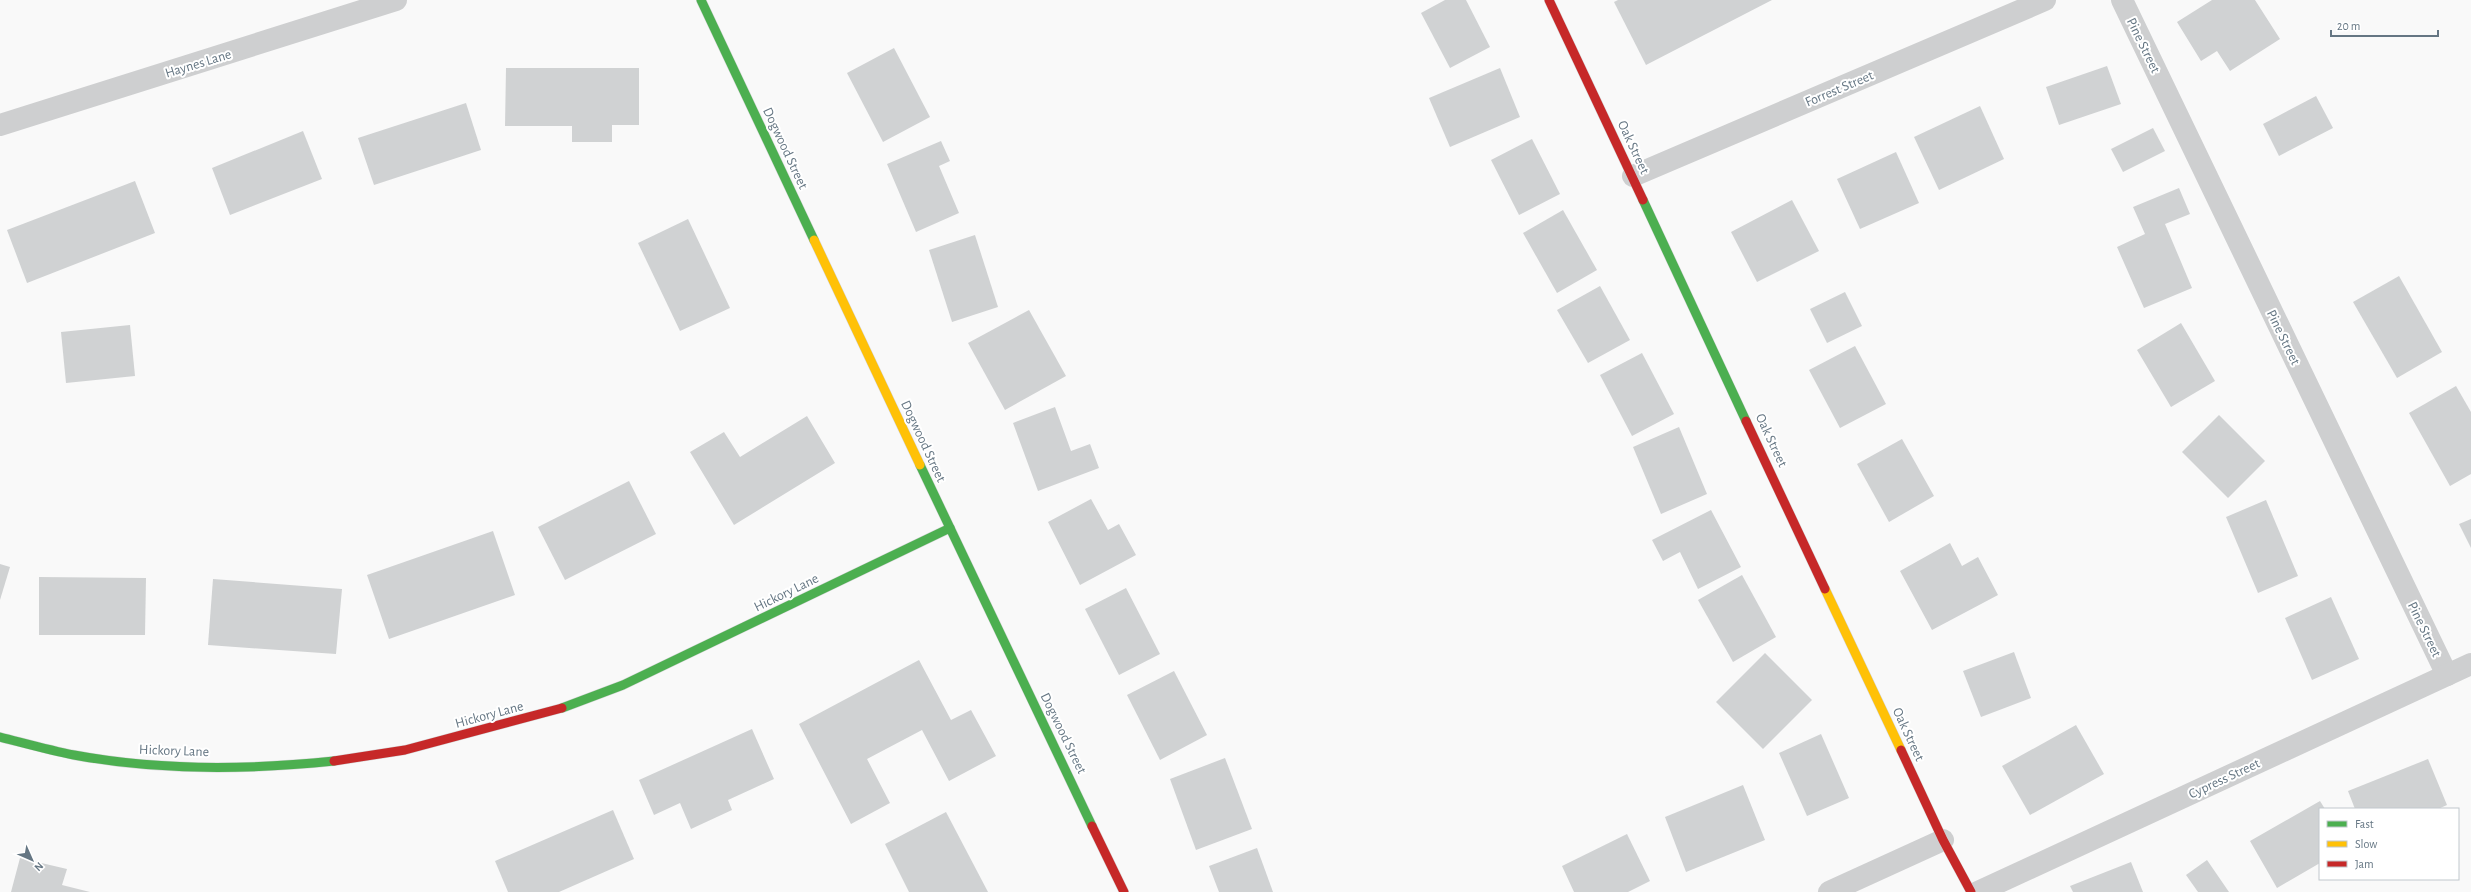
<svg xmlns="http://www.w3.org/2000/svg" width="2471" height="892" font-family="'Alegreya Sans',sans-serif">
  <rect width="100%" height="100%" fill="#f9f9f9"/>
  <!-- building -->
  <g fill="#d0d2d3">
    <polygon points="1445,0 1466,0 1490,47 1450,68 1421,13"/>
    <polygon points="1618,0 1772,0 1646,65 1614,2"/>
    <polygon points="2212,0 2255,0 2280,39 2230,71 2217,51 2201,61 2177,22"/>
    <polygon points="894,48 930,117 883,142 847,73"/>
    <polygon points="2107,66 2121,104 2059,125 2046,87"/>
    <polygon points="506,68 639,68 639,125 612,125 612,142 572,142 572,126 505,126"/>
    <polygon points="1500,68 1520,117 1450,147 1429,98"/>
    <polygon points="2316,96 2333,128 2279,156 2263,124"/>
    <polygon points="466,103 481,150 374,185 358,138"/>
    <polygon points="1980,106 2004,159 1939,190 1914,137"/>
    <polygon points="2153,128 2165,151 2123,172 2111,149"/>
    <polygon points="303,131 322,179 230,215 212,168"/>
    <polygon points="1532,139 1560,194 1519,215 1491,160"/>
    <polygon points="941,141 950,161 939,166 959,213 916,232 887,164"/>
    <polygon points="1896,152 1919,203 1860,229 1837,179"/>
    <polygon points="135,181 155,233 27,283 7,230"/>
    <polygon points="2179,188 2190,214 2165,224 2192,288 2144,308 2117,247 2145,234 2133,207"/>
    <polygon points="1792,200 1819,251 1757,282 1731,232"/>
    <polygon points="1563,210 1597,270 1557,293 1523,233"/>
    <polygon points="688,219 730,308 680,331 638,243"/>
    <polygon points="975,235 998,307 952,322 929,250"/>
    <polygon points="2399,276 2442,352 2397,378 2353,302"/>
    <polygon points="1600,286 1630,340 1588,363 1557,310"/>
    <polygon points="1845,292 1862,326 1827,343 1810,309"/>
    <polygon points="1029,310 1066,376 1005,410 968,343"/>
    <polygon points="2181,323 2215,381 2171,407 2137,350"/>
    <polygon points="130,325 135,376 66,383 61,332"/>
    <polygon points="1855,346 1886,404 1840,428 1809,370"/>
    <polygon points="1642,353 1674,414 1632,436 1600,375"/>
    <polygon points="2456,386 2471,412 2471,474 2450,486 2409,413"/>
    <polygon points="1055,407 1071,451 1090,444 1099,468 1038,491 1013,423"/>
    <polygon points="2219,415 2265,461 2228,498 2182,452"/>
    <polygon points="807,416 835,463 734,525 690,452 724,432 740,457"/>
    <polygon points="1679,427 1707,494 1661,514 1633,447"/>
    <polygon points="1902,439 1934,496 1889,522 1857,464"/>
    <polygon points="629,481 656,534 565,580 538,527"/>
    <polygon points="1091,499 1108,530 1119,524 1136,555 1080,585 1048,522"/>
    <polygon points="2266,500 2298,576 2258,593 2226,517"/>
    <polygon points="1711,510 1741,567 1698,589 1680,552 1663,561 1652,540"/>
    <polygon points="2471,519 2471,548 2459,524"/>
    <polygon points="493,531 515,595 389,639 367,575"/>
    <polygon points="1950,543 1962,566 1978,557 1998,595 1932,630 1900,571"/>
    <polygon points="0,564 10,567 0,600"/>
    <polygon points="1742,575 1776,637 1733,662 1698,600"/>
    <polygon points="39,577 146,578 145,635 39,635"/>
    <polygon points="213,579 342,589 336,654 208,645"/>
    <polygon points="1126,588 1160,654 1119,675 1085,609"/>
    <polygon points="2331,597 2359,659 2312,680 2285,618"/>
    <polygon points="2014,652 2031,698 1981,717 1963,671"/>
    <polygon points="1765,653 1812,700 1763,749 1716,702"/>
    <polygon points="919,660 951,720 971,710 996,756 949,781 922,730 867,759 890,803 851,824 799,724"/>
    <polygon points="1174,671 1207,735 1160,760 1127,695"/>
    <polygon points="2076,725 2104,774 2030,815 2002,766"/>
    <polygon points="752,729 774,779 728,800 732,810 691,829 680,803 654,815 639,780"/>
    <polygon points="1821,734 1849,798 1807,816 1779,753"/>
    <polygon points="1225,758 1252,829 1196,850 1170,779"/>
    <polygon points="2428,759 2447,805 2438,809 2355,809 2348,791"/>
    <polygon points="1743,785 1765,840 1686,872 1665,817"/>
    <polygon points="2320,801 2325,809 2320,809 2320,863 2277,888 2250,841"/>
    <polygon points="613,810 634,859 559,892 508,892 495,861"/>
    <polygon points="946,812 988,892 909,892 885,844"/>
    <polygon points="1627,834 1650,881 1628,892 1574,892 1562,866"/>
    <polygon points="1257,848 1273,892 1219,892 1209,866"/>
    <polygon points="20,858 67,869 62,885 90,892 11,892"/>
    <polygon points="2207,860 2229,892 2198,892 2186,875"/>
    <polygon points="2131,862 2143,892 2073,892 2070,886"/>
  </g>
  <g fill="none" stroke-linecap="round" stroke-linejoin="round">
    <!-- fast casing -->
    <g stroke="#d5d6d7" stroke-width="10">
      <g id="fast">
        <polyline points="701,0 814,240"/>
        <polyline points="1643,200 1746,421"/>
        <polyline points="920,465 1092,826"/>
        <polyline points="562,708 623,685 950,528"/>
        <path d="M0,737C24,743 49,750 74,755C159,771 248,770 334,761"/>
      </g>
    </g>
    <!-- slow casing -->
    <g stroke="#d5d6d7" stroke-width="10">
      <g id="slow">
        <polyline points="814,240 920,465"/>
        <polyline points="1825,589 1901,750"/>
      </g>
    </g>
    <!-- jam casing -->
    <g stroke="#d5d6d7" stroke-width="10">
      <g id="jam">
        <polyline points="1549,0 1643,200"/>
        <polyline points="1746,421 1825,589"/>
        <polyline points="1901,750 1943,840 1971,892"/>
        <polyline points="334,761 405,750 562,708"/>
        <polyline points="1092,826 1124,892"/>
      </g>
    </g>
    <!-- street -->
    <g stroke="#cecfd0" stroke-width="22">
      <polyline points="2122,0 2447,675"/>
      <polyline points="0,125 396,0"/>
      <polyline points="1633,176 2045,0"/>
      <polyline points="1829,892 1943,840"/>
      <polyline points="1978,892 2471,664"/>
    </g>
    <!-- fast -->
    <use href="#fast" stroke="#4caf50" stroke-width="9"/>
    <!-- slow -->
    <use href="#slow" stroke="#ffc107" stroke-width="9"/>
    <!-- jam -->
    <use href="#jam" stroke="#c62828" stroke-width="9"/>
  </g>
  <g text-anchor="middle" stroke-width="4" stroke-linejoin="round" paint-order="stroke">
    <!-- street labels -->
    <g font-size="14" fill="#657683" stroke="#fff">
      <text transform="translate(2144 45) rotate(64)" y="5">Pine Street</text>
      <text transform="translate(198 63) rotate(-17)" y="5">Haynes Lane</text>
      <text transform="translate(1839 88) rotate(-23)" y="5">Forrest Street</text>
      <text transform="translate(1634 147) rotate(65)" y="5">Oak Street</text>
      <text transform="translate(786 148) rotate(65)" y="5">Dogwood Street</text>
      <text transform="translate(2284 337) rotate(64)" y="5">Pine Street</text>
      <text transform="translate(1772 440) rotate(65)" y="5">Oak Street</text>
      <text transform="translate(924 441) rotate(65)" y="5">Dogwood Street</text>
      <text transform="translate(786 592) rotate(-26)" y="5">Hickory Lane</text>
      <text transform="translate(2425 629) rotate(64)" y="5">Pine Street</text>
      <text transform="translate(489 714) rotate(-15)" y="5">Hickory Lane</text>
      <text transform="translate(1064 733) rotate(64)" y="5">Dogwood Street</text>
      <text transform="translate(1909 734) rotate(65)" y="5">Oak Street</text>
      <text transform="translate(174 750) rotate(2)" y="5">Hickory Lane</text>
      <text transform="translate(2224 778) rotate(-25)" y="5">Cypress Street</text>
    </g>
  </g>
  <!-- legend -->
  <rect x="2319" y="808" width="140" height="72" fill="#ffffff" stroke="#c1c8cd"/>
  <rect x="2327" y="821" width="20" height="6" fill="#4caf50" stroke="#c1c8cd"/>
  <text x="2355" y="828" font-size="12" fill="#657683">Fast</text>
  <rect x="2327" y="841" width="20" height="6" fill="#ffc107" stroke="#c1c8cd"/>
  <text x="2355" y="848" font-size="12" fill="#657683">Slow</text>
  <rect x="2327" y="861" width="20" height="6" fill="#c62828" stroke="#c1c8cd"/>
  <text x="2355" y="868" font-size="12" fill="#657683">Jam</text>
  <!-- north arrow -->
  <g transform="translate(32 860) rotate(135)" stroke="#ffffff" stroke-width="3" paint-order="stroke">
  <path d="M0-3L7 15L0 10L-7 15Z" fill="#657683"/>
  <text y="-6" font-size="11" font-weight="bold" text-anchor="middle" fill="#657683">N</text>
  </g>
  <!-- scale -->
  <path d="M2331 30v6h107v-6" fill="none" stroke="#657683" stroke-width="2"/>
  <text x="2337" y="30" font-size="12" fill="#657683" stroke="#ffffff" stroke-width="3" paint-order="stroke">20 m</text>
</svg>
